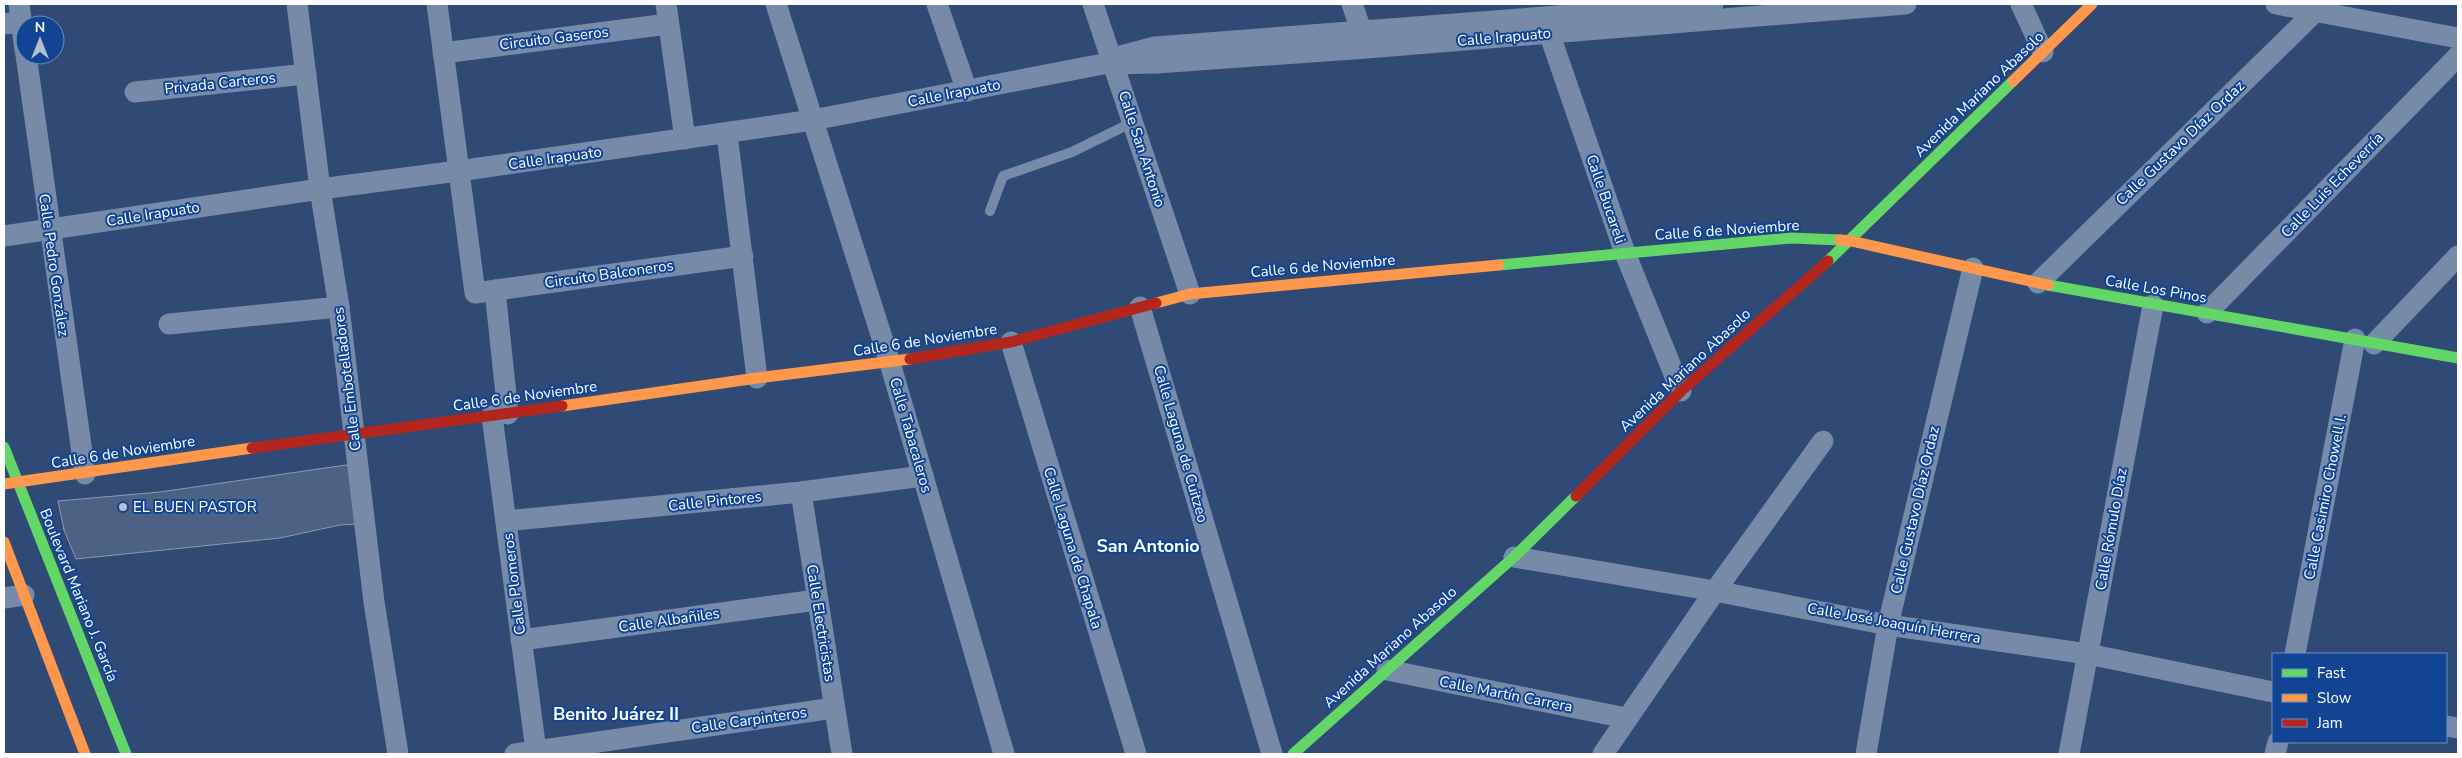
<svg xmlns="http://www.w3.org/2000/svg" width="2462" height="758" font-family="'Nunito Sans',sans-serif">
  <rect width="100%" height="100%" fill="#2e4a75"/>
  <!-- building -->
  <polygon fill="#4b6284" stroke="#8b9cb5" points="346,465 353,467 358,524 340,525 280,538 76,559 64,530 58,501 160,492"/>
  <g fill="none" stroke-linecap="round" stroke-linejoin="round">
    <!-- lane -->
    <polyline stroke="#768ba8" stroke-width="10" points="990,211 1003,176 1072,152 1133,122"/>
    <!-- street -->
    <g stroke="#768ba8" stroke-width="21">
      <polyline points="19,4 25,50"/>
      <polyline points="297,4 320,189 339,307 374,602 398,754"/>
      <polyline points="437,4 475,293 743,256"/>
      <polyline points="666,4 685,139"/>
      <polyline points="776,4 890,363 1004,754"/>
      <polyline points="937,4 967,91"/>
      <polyline points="1093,4 1190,294"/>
      <polyline points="1352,4 1366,44"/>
      <polyline points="2021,4 2043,52"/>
      <polyline points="2276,4 2458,38"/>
      <polyline points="1545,21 1625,253 1681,391"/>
      <polyline points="4,24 21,22"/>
      <polyline points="443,53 668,24"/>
      <polyline points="26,55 85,474"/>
      <polyline points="1121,56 1155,47 1713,4"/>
      <polyline points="135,92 306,74"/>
      <polyline points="727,134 757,378"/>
      <polyline points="4,236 320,189 458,171 813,120 1103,64 1157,63 1367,48 1906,4"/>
      <polyline points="2038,283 2323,4"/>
      <polyline points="495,290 508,414"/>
      <polyline points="1140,307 1272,754"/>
      <polyline points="2207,313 2458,56"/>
      <polyline points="169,324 339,307"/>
      <polyline points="1011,342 1136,754"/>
      <polyline points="2374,344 2458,256"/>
      <polyline points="492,416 536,751"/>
      <polyline points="801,492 842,754"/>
      <polyline points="506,521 801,492 923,476"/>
      <polyline points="1514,557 1715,591 1888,625 2088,654 2273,692"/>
      <polyline points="4,598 24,595"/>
      <polyline points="521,640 817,600"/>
      <polyline points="2295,654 2355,339"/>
      <polyline points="1387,670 1626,718"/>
      <polyline points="2446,726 2458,728"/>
      <polyline points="515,754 834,708"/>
      <polyline points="1603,754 1715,591 1823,441"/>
      <polyline points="1866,754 1888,625 1973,268"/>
      <polyline points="2069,754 2153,305"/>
      <polyline points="2275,754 2278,742"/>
    </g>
    <!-- fast -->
    <g stroke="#63d668" stroke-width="11">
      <polyline points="1828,261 2013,81"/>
      <polyline points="1499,265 1791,238 1840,240"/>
      <polyline points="2048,285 2458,358"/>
      <polyline points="4,447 126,754"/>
      <polyline points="1293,754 1514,557 1576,496"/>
    </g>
    <!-- slow -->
    <g stroke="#ff974d" stroke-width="11">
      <polyline points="2013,81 2092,4"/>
      <polyline points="1840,240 1851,241 2048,285"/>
      <polyline points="1156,303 1190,294 1499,265"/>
      <polyline points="562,406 757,378 910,359"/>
      <polyline points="4,484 252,448"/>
      <polyline points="4,542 85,754"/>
    </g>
    <!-- jam -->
    <g stroke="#b3261e" stroke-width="11">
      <polyline points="910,359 1011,342 1156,303"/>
      <polyline points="252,448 562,406"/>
      <polyline points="1576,496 1681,391 1828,261"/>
    </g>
  </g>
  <!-- markers -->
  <circle fill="#b6c0cf" stroke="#114492" stroke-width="2" cx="123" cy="507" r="5"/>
  <g text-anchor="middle" stroke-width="4" stroke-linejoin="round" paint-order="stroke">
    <!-- street labels -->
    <g font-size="15" fill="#fff" stroke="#114492">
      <text transform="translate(1504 37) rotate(-5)" y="5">Calle Irapuato</text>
      <text transform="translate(554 38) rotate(-7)" y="5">Circuito Gaseros</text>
      <text transform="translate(220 83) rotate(-6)" y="5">Privada Carteros</text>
      <text transform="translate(954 93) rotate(-11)" y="5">Calle Irapuato</text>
      <text transform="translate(1979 94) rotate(-44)" y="5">Avenida Mariano Abasolo</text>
      <text transform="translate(2180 143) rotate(-44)" y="5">Calle Gustavo Díaz Ordaz</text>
      <text transform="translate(1142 149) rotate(72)" y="5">Calle San Antonio</text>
      <text transform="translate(555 158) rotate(-8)" y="5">Calle Irapuato</text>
      <text transform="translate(2332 185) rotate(-46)" y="5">Calle Luis Echeverría</text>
      <text transform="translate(1606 199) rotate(71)" y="5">Calle Bucareli</text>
      <text transform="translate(153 214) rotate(-9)" y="5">Calle Irapuato</text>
      <text transform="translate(1727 230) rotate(-4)" y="5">Calle 6 de Noviembre</text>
      <text transform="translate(54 265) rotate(82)" y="5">Calle Pedro González</text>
      <text transform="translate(1323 266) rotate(-5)" y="5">Calle 6 de Noviembre</text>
      <text transform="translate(609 274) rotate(-8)" y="5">Circuito Balconeros</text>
      <text transform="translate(2156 289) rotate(10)" y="5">Calle Los Pinos</text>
      <text transform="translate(925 340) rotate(-9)" y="5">Calle 6 de Noviembre</text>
      <text transform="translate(1685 370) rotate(-43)" y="5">Avenida Mariano Abasolo</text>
      <text transform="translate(347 379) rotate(-97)" y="5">Calle Embotelladores</text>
      <text transform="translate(525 396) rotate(-8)" y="5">Calle 6 de Noviembre</text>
      <text transform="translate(911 435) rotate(74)" y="5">Calle Tabacaleros</text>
      <text transform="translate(1181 444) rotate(74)" y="5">Calle Laguna de Cuitzeo</text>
      <text transform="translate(123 452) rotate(-9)" y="5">Calle 6 de Noviembre</text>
      <text transform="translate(2325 497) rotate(-79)" y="5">Calle Casimiro Chowell I.</text>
      <text transform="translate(715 501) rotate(-6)" y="5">Calle Pintores</text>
      <text transform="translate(1915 510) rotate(-77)" y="5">Calle Gustavo Díaz Ordaz</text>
      <text transform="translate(2111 529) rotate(-80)" y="5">Calle Rómulo Díaz</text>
      <text transform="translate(1073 548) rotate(73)" y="5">Calle Laguna de Chapala</text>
      <text transform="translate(514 584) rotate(-97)" y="5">Calle Plomeros</text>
      <text transform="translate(79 595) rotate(68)" y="5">Boulevard Mariano J. García</text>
      <text transform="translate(669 620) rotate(-8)" y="5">Calle Albañiles</text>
      <text transform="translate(821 623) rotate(81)" y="5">Calle Electricistas</text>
      <text transform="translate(1894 623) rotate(10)" y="5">Calle José Joaquín Herrera</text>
      <text transform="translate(1390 647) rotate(-42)" y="5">Avenida Mariano Abasolo</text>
      <text transform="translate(1506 694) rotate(11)" y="5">Calle Martín Carrera</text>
      <text transform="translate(749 720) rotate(-8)" y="5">Calle Carpinteros</text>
    </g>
    <!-- poi labels -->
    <g font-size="15" fill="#fff" stroke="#114492" text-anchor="start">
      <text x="133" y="512">EL BUEN PASTOR</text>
    </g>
    <!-- quarter labels -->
    <g font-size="18" font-weight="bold" fill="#fff" stroke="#114492">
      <text x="1148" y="552">San Antonio</text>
      <text x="616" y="720">Benito Juárez II</text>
    </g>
  </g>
  <!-- border -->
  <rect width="2462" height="758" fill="none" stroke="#ffffff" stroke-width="10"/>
  <!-- legend -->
  <rect x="2272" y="653" width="175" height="90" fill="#114492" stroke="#708fbe"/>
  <rect x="2282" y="669" width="25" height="8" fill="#63d668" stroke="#708fbe"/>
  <text x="2317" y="678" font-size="15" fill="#ffffff">Fast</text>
  <rect x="2282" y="694" width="25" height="8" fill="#ff974d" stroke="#708fbe"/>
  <text x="2317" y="703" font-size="15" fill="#ffffff">Slow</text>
  <rect x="2282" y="719" width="25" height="8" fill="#b3261e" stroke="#708fbe"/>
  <text x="2317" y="728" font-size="15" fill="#ffffff">Jam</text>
  <!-- north arrow -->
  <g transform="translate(40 40)"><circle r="24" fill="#114492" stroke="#708fbe"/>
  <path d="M0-4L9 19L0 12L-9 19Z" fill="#b6c0cf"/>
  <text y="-8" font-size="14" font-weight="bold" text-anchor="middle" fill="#ffffff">N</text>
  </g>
</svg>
